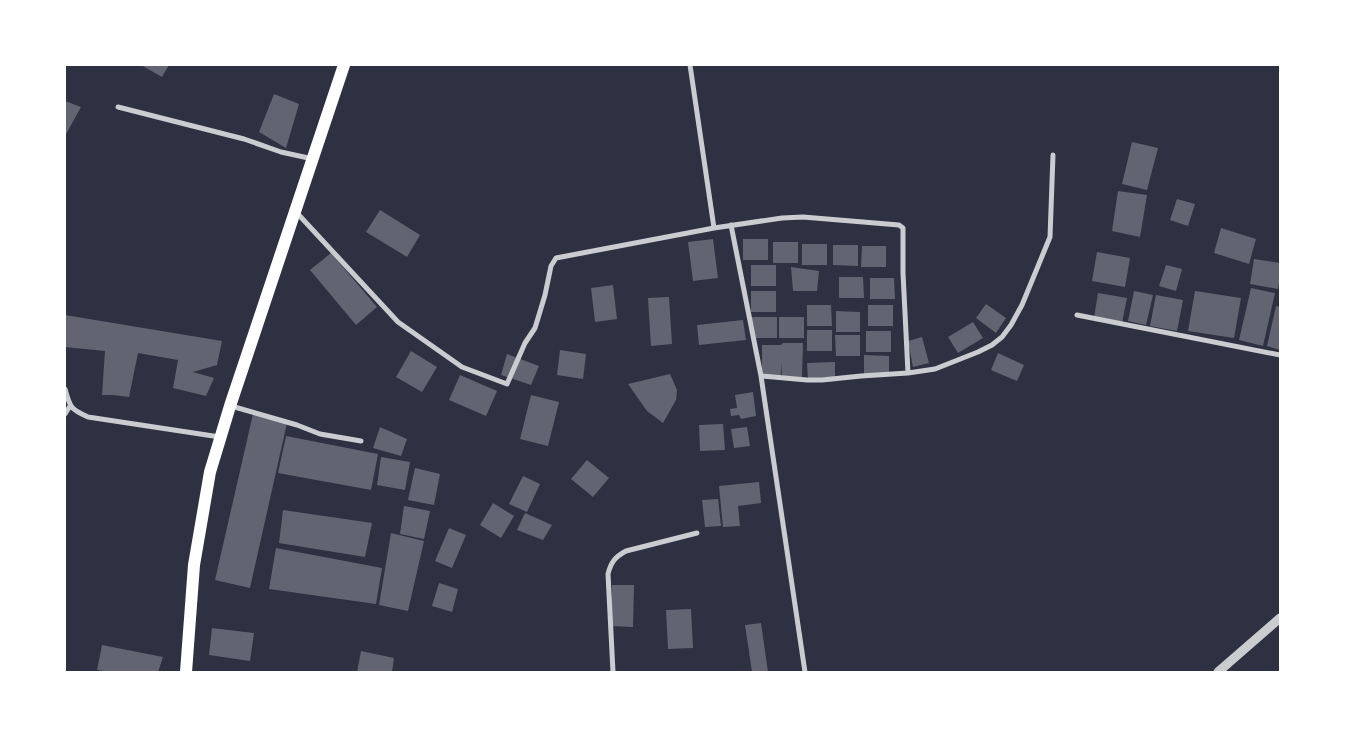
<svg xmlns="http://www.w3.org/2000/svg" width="1345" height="737" viewBox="0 0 1345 737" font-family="Barlow,sans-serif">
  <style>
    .building { fill: #626471 }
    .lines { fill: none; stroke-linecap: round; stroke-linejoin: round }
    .minor { stroke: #caccd0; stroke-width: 5 }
    .tertiary { stroke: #caccd0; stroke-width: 9 }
    .primary { stroke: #fff; stroke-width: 12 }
  </style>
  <rect width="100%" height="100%" fill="#2d3142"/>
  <path class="building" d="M141 65H169L162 77Z
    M274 94 299 104 286 148 259 132Z
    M65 101 81 107 65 136Z
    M1132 142 1158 148 1147 190 1122 184Z
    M1118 191 1147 195 1140 237 1112 231Z
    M1177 199 1195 204 1188 226 1170 220Z
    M380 210 420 235 407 257 366 232Z
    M1221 228 1256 239 1249 264 1214 253Z
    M713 239 718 278 693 281 688 242Z
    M743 239H768V260H743Z
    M773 242H798V263H773Z
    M802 244H827V265H802Z
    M833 245H858V266L833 265Z
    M862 246H886V267H861Z
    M1097 252 1130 258 1125 287 1092 281Z
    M331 253 377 307 356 325 310 270Z
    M1254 259 1280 263V279L1278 289 1250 284Z
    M751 265H776V286H751Z
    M1166 265 1182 269 1176 291 1159 286Z
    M791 267 819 271 817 291H793Z
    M839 277H863L864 298H839Z
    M870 278H894L895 299H870Z
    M613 285 617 319 595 322 591 288Z
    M1251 288 1275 293 1263 346 1239 340Z
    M751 291H776V312H751Z
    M1134 291 1153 295 1146 325 1128 321Z
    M1195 291 1241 298 1234 338 1188 331Z
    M1098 293 1127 298 1122 323 1094 318Z
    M1156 295 1183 300 1177 331 1150 326Z
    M669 297 672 344 651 346 648 298Z
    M986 304 1006 318 996 333 976 318Z
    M807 305H831L832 326H807Z
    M868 305H893V326H868Z
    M1276 306 1280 307V350L1267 346Z
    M836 311 860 312V332H836Z
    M65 315 222 341 217 365 193 372 214 378 206 396 173 388 178 360 138 353 129 397 113 395H102L105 351 65 347Z
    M752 317H777V338H752Z
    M779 317H804V338H779Z
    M743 320 746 340 699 345 697 325Z
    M973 322 983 338 958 353 948 337Z
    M807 330H832V351H807Z
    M866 331H891V352H866Z
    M835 335H860V356H836Z
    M922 337 929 363 913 367 908 341Z
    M783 343H803L802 377H782V362L781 375H762V345H781Z
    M560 350 586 354 583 379 557 375Z
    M411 351 437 367 422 392 396 377Z
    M998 353 1024 365 1017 381 991 370Z
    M507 354 539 366 531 385 501 375Z
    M864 355 889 356V376H864Z
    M835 362V379L808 380 807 363Z
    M670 374 677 390 676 400 663 423 647 411 628 384Z
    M460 375 497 391 486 416 449 400Z
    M753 392 756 416 741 419 739 415 731 416 730 409 737 408 735 395Z
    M531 395 559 402 548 446 520 439Z
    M253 414 287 423 250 588 215 580Z
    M723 424 725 450 700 451 699 425Z
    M380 427 407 439 401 456 373 448Z
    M747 427 750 446 734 448 731 429Z
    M286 436 378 454 371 490 278 473Z
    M381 457 410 462 405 490 377 485Z
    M587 460 609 478 593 497 571 479Z
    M415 468 440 474 434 505 408 500Z
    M523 476 540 484 527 512 509 504Z
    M759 482 761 503 738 506 740 526 723 527 719 486Z
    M718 499 721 526 705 527 702 500Z
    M493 503 514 516 501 538 480 525Z
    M404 506 430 511 424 539 400 534Z
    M283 510 372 523 365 557 279 543Z
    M525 513 552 525 543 540 517 530Z
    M449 528 466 535 452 568 435 561Z
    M391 533 424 541 408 611 379 605Z
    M276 548 382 568 376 604 269 589Z
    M439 583 458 589 452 612 432 606Z
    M612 585H634L633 627 611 626Z
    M691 609 693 648 668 649 666 610Z
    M761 623 768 672H752L745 625Z
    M212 628 254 633 250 661 209 655Z
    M102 645 163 657 158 672H110L97 670Z
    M361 651 394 658 392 672H357Z"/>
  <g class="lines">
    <path class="minor" d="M690 65 714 228
      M118 107 244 139 281 152 313 159
      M297 213 398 322 462 367 507 384 525 343 535 328 545 295 551 266 556 258 714 228 782 218 803 217 899 225 903 228V273L908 373
      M731 225 761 376 805 672
      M1077 315 1280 355
      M761 376 807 380H822L861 376 908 373 935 369 978 352 992 345 1002 337 1011 325 1022 305 1050 237 1053 155
      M65 389C70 407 70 409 88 417L220 437
      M231 406 297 425 320 434 361 441
      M65 414 70 406
      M613 672 608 574C611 562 615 557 626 551L697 533"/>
    <path class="tertiary" d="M1218 672 1280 618"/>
    <path class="primary" d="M186 672 194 565 210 472 230 406 344 65"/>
  </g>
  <rect width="1345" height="737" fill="none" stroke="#ffffff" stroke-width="132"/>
</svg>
